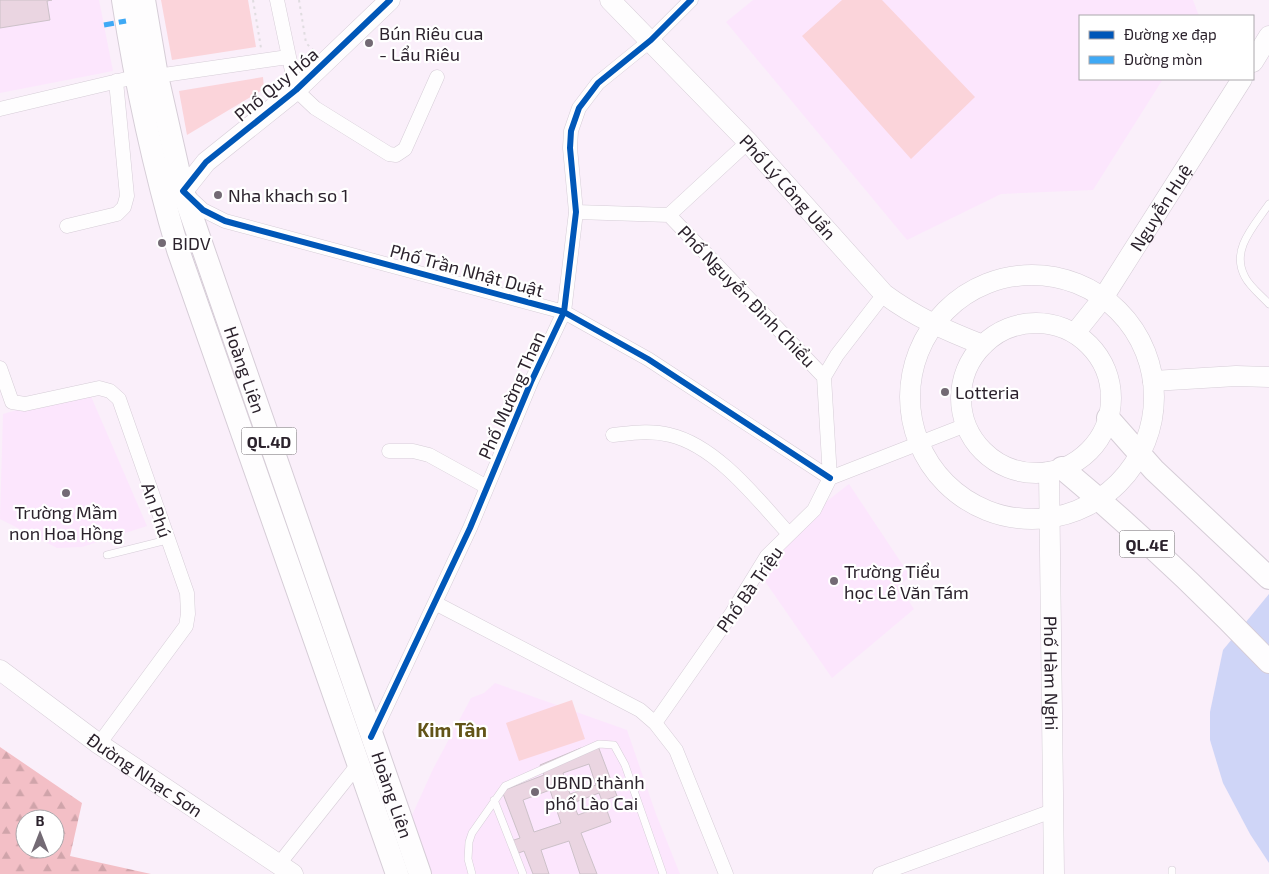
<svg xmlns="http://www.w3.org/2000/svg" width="1269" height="874" viewBox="0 0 1269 874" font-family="'Exo 2',sans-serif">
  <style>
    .built { fill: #fce6fd }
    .green { fill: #fbd4da }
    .forest { fill: url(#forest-firs); fill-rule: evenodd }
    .water { fill: #cfd5f7 }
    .building { fill: #ead5e1; stroke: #ccc1c8; fill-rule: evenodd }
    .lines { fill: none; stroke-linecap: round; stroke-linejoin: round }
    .lane-casing { stroke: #d6cdd7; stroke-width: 8 }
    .street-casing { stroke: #d6cdd7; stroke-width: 15 }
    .secondary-casing { stroke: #d6cdd7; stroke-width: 21 }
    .primary-casing { stroke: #d6cdd7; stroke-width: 24 }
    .path { stroke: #e0dce0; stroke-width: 2; stroke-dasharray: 2.5 4; stroke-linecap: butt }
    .lane { stroke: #fefdfe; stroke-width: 7 }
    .street { stroke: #fefdfe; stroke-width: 14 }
    .secondary { stroke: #fefdfe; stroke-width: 20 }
    .primary { stroke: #fefdfe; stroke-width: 22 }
    .quiet { stroke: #3fa9f5; stroke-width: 5; stroke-dasharray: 10 5; stroke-linecap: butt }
    .cycleway-casing { stroke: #fff; stroke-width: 9 }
    .cycleway { stroke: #0057b8; stroke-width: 6 }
    .poi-dot { fill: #736a74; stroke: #fff; stroke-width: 2 }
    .labels { text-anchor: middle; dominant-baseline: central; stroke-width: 4.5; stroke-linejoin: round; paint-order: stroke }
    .shield { fill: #fff; stroke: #6b646b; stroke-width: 1 }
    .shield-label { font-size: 16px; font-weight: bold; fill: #2b222c }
    .poi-label { font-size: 18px; fill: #2b222c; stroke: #fff; text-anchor: start }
    .street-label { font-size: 18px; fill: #2b222c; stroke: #fff }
    .neighbourhood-label { font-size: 19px; font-weight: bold; fill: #625417; stroke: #fff }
  </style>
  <defs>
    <pattern id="forest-firs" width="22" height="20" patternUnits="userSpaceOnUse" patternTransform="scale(1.25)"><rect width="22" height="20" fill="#f3bfc6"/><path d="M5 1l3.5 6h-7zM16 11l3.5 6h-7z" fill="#d0a4aa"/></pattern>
  </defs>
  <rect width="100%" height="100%" fill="#faeffa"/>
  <path class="built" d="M0 0H99L113 71 0 93Z
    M753 0H1193L1199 16H1080V79H1163L1093 190 1001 194 907 240 726 22Z
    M76 393 90 394 147 526 82 547 57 548 0 519 3 414Z
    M849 484 910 576 899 586 914 609 832 678 755 567 782 536Z
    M495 683 627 730 656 814 680 874H428L409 822 433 769 471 698 484 693Z"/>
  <path class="green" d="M161 0H248L256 47 172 60Z
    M842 0H882L975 97 911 159 802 36Z
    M263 77 264 89 187 135 179 91Z
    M572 700 585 739 519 761 506 723Z"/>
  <path class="forest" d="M0 747 82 803 70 856 151 874H0ZM25 819H55V849H25Z"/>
  <path class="water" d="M1269 594V863L1250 834 1223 783 1210 740V712L1223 650Z"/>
  <path class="building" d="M0 0H52L47 1 50 20 0 28Z
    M598 746 617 796 602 801 599 793 573 803 578 815 605 805 611 822 581 833 597 874H580L569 841 541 850 549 874H533L524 851 516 854 511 841 520 838 502 791 544 775 540 765 581 748 583 752ZM589 764 596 785 570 794 563 773ZM550 790 561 823 534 832 523 800Z"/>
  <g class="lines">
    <g class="lane-casing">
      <path id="lane" d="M1269 204C1254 226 1230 250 1245 277 1250 287 1262 296 1269 304
        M107 555 167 540
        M494 800 523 874
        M1172 870V874
        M472 874 468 859 469 842 472 833 505 786 599 744 614 745 625 765 663 874"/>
    </g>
    <g class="street-casing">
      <path id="street" d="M277 0 296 90 315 108 389 154 396 155 405 149 437 77
        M0 109 135 77 157 76 288 57
        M187 195 203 210 225 221 564 312 648 359 830 478
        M576 212 669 215 824 377
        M669 215 748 142
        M67 226 117 214 124 207 127 196 116 81
        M0 368 12 402 25 404 99 388 110 391 119 399 187 593 188 614 186 626 99 744
        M613 435C632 433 651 430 670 435 717 446 758 500 789 534
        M389 451H413L429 455 487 487
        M830 478 824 377 837 355 884 294
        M435 603 640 710 655 723 676 750 726 874
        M655 723 732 613 767 556 814 510 830 478 966 425
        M372 737 470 528 531 382 564 312 576 212 570 148 571 131 579 108 598 83 651 40 691 0
        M279 864 360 762
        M880 874 1052 811"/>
    </g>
    <g class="secondary-casing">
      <g id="secondary">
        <path id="s1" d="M610 0 748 142 884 294C915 317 947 331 983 345"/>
        <path d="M1253 62 1269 36"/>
        <path d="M183 191 206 162 296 90 390 0"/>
        <circle cx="1032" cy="397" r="122"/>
        <circle cx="1036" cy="398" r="75"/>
        <path id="s2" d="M1075 333 1103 298 1242 79"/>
        <path d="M1153 381 1236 376 1269 377"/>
        <path id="s3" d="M1049 472 1054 874"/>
        <path id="s4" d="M0 670 99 744 293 874"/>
      </g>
    </g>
    <g class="primary-casing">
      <g id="primary">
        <path d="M123 0C136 85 154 168 178 250L397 874"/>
        <path id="s5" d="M144 0 157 76 183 191 420 874"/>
        <path d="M1108 418 1154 470 1269 578"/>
        <path d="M1062 468C1135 529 1204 594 1269 662"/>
      </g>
    </g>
    <path class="path" d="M253 0 261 48
      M299 0 306 43 314 51"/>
    <use href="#lane" class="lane"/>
    <use href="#street" class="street"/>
    <use href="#secondary" class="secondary"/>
    <use href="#primary" class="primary"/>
    <path class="quiet" d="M104 25 126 21"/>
    <g class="cycleway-casing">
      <path id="cycleway" d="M390 0 296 90 206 162 183 191 203 210 225 221 564 312 648 359 830 478
        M371 737 470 528 531 382 564 312 576 212 570 148 571 131 579 108 598 83 651 40 691 0"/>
    </g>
    <use href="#cycleway" class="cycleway"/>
  </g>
  <g class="poi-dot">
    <circle cx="369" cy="43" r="5"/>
    <circle cx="218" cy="195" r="5"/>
    <circle cx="162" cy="243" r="5"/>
    <circle cx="945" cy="392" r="5"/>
    <circle cx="66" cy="493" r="5"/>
    <circle cx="834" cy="581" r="5"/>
    <circle cx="535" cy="792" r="5"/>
  </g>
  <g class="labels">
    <g class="shield">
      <rect x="241.5" y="427.5" width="55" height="27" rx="4"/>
      <rect x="1119.5" y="530.5" width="55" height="27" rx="4"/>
    </g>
    <g class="shield-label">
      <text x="269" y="441">QL.4D</text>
      <text x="1147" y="544">QL.4E</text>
    </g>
    <g class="poi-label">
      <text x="379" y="33">Bún Riêu cua<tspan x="379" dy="21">- Lẩu Riêu</tspan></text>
      <text x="228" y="195">Nha khach so 1</text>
      <text x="172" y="243">BIDV</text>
      <text x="955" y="392">Lotteria</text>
      <text x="66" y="512" text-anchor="middle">Trường Mầm<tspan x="66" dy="21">non Hoa Hồng</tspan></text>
      <text x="844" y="571">Trường Tiểu<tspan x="844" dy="21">học Lê Văn Tám</tspan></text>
      <text x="545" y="782">UBND thành<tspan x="545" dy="21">phố Lào Cai</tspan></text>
    </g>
    <g class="street-label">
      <text transform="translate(276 84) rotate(-40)">Phố Quy Hóa</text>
      <text stroke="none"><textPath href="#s1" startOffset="258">Phố Lý Công Uẩn</textPath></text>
      <text stroke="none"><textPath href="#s2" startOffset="152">Nguyễn Huệ</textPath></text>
      <text transform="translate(467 270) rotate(15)">Phố Trần Nhật Duật</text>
      <text transform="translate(747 296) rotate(46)">Phố Nguyễn Đình Chiểu</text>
      <text stroke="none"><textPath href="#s5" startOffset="384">Hoàng Liên</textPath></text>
      <text transform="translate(511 395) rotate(-66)">Phố Mường Than</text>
      <text transform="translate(157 510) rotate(71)">An Phú</text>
      <text transform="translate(749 589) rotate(-55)">Phố Bà Triệu</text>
      <text stroke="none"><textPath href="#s3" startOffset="201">Phố Hàm Nghi</textPath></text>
      <text stroke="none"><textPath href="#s4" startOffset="179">Đường Nhạc Sơn</textPath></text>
      <text stroke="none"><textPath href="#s5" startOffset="834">Hoàng Liên</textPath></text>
    </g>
    <g class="neighbourhood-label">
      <text x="452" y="729">Kim Tân</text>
    </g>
  </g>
  <rect x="1079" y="15" width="175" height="65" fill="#ffffff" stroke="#aaa7ab"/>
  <rect x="1089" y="31" width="25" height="8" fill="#0057b8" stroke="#aaa7ab"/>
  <text x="1124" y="40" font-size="15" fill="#2b222c">Đường xe đạp</text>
  <rect x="1089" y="56" width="25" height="8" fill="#3fa9f5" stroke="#aaa7ab"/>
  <text x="1124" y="65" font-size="15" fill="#2b222c">Đường mòn</text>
  <g transform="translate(40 834)"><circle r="24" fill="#ffffff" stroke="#aaa7ab"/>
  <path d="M0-4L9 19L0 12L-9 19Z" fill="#736a74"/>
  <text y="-8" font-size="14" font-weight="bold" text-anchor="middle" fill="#2b222c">B</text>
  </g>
</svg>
